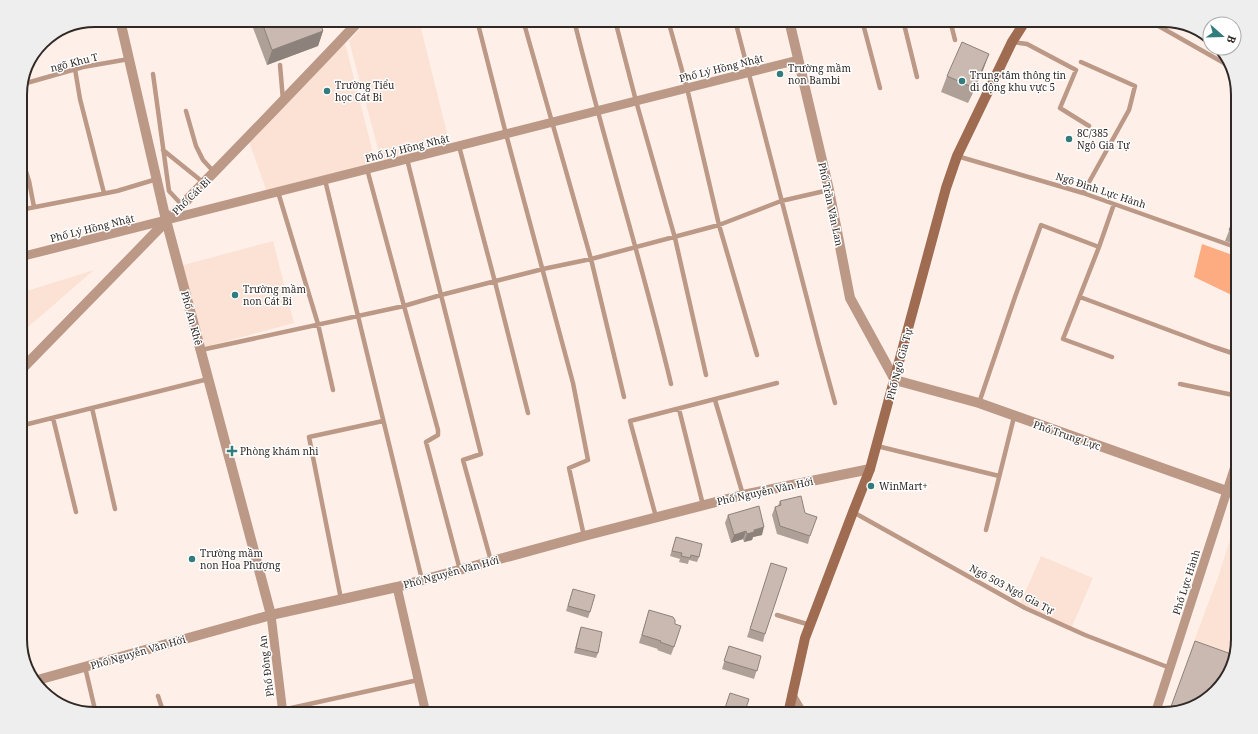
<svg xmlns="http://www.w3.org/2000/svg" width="1258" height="734" viewBox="0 0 1258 734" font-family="'Noto Serif',serif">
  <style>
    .built { fill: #fbe2d5 }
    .water { fill: #fdab81 }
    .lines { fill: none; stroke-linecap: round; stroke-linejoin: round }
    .service { stroke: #bc9886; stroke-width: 4.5 }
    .minor { stroke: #bc9886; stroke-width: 9 }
    .tertiary { stroke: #bc9886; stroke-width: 10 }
    .secondary { stroke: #9f6c52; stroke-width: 10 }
    .wall { fill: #ae9f97 }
    .shaded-wall { fill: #8d827b }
    .building { fill: #cab9b0; stroke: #8d827b }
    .poi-dot { fill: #337c7e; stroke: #fff; stroke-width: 1.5 }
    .labels { text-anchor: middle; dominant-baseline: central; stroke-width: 3; stroke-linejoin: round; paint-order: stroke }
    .street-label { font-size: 10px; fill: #302926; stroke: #fff }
    .poi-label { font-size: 10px; fill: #302926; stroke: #fff; text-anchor: start }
    .rim { fill: none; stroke: #302926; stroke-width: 2 }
  </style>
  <rect width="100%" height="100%" fill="#fef0e9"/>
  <path class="built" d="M368 20H419L450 145 381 160 349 41Z
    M345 43 376 165 267 192 248 139Z
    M273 241 294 323 198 349 176 267Z
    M94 270 20 334V293Z
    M1238 515V639L1231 664 1191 649 1218 577Z
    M1041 556 1093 578 1071 629 1019 606Z"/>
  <path class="water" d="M1202 244 1238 257V298L1194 277Z"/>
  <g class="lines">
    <path class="service" d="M477 20 506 134 573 383 588 460 569 468 584 536
      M523 20 591 259 624 397
      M574 20C604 142 642 262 671 384
      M615 20 636 101 675 238 706 375
      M668 20 687 88 719 225 757 355
      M735 20 819 345 835 403
      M862 20 880 88
      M903 20 917 77
      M950 20 955 40
      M1148 20 1231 67
      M1012 42 1027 44 1076 70 1060 108 1089 126
      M1081 62 1135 86 1129 110 1083 193
      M280 65 283 100
      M1226 65 1228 59
      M75 69 80 99 104 193
      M153 74 169 191 182 205
      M23 84 83 67 129 59
      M186 111 196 146 203 160 215 173
      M459 146 495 282 528 413
      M163 150 204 183
      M20 153 29 181 34 207
      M957 156 1083 193 1238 248
      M407 159 441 295 481 454 463 460 491 561
      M367 169 404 306 438 430V435L426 442 460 570
      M325 180 422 580
      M278 192 318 324 333 390
      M20 210 117 191 157 179
      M1080 297 1214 347 1238 355
      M201 350 404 306 441 295 543 269 591 259 719 225 781 201 829 190
      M1112 357 1063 339 1099 247 1114 204
      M1180 384 1238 396
      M715 400 743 495
      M979 403 1015 297 1041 225 1099 247
      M92 408 115 509
      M679 409 703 505
      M53 418 76 512
      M20 426 208 379
      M877 446 999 476
      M853 512 1025 608 1085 635 1170 668
      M656 517 630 421 777 383
      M20 519 25 542
      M986 530 1014 417
      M341 599 309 437 383 421
      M777 615 810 625
      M85 667 96 714
      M158 696 164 714
      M264 714 418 680"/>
    <path class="minor" d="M20 257 798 60
      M397 587 426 714
      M271 615 283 714
      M792 695 803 714
      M1155 714 1238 457"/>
    <path class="tertiary" d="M120 20 166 220 271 615
      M789 20 829 190 850 298 895 380 979 403 1238 495
      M20 371C134 254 248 139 360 20
      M34 681 271 615 397 587 584 536 743 495 870 469"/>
    <path class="secondary" d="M788 714 805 638 853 512 870 469 946 188 957 156 1012 42 1026 20"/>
  </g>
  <path class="wall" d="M250 20H319L323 31 318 46 267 65Z
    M989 54 983 70 968 103 941 92 947 76Z
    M1238 208V245L1225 241Z
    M780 501 810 536 808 544 777 534 772 515 775 507 778 506Z
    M728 515 762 535 753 537 752 540 744 542 743 539 731 543 725 523Z
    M676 537 699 557 697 562 689 560 688 564 679 562 680 559 670 556Z
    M769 571 765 634 763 642 747 637Z
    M573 589 590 612 588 618 566 611Z
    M649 610 674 647 671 655 657 650 658 649 639 643Z
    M581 627 598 653 596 658 574 653 579 633Z
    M729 646 761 656 754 679 722 669Z"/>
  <path class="shaded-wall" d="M323 31 318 46 267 65 272 50Z
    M989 54 983 70 968 103 974 88Z
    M764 527 762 535 753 537 752 540 744 542 747 534 754 530Z
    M746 531 743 539 731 543 734 535Z"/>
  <path class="building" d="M261 20H319L323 31 272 50Z
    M962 42 989 54 974 88 947 76Z
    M1238 208V234L1229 230Z
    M801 496 805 513 817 517 810 536 780 526 775 507 781 505 780 501Z
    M759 506 764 527 754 530V532L747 534 746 531 734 535 728 515Z
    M676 537 702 544 699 557 691 555 690 558 681 556 682 553 672 551Z
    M771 563 787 568 765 634 750 629Z
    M573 589 595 595 590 612 568 606Z
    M649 610 673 617 675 620V624L681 626 674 647 660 642 661 641 642 635Z
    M581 627 602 632 598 653 576 648Z
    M1195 641 1234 655 1228 677 1201 704 1169 712Z
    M729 646 761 656 757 671 724 661Z
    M730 693 749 699 744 714H715L717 708 724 711Z"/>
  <g class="poi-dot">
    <circle cx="780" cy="74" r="4"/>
    <circle cx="962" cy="81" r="4"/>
    <circle cx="327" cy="91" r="4"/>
    <circle cx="1069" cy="139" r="4"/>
    <circle cx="235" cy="295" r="4"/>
    <path d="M230 445h4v4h4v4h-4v4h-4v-4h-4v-4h4z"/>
    <circle cx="871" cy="486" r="4"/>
    <circle cx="192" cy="559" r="4"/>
  </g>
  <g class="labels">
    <g class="street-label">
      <text transform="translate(74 62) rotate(-14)">ngõ Khu T</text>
      <text transform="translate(721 68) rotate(-14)">Phố Lý Hồng Nhật</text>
      <text transform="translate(407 148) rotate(-14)">Phố Lý Hồng Nhật</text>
      <text transform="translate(1101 190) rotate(18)">Ngõ Đình Lực Hành</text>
      <text transform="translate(191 196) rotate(-44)">Phố Cát Bi</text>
      <text transform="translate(831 204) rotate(78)">Phố Trần Văn Lan</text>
      <text transform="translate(92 228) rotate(-14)">Phố Lý Hồng Nhật</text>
      <text transform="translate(192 318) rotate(75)">Phố An Khê</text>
      <text transform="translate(899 364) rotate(-75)">Phố Ngô Gia Tự</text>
      <text transform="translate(1067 435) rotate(19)">Phố Trung Lực</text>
      <text transform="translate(765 491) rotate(-12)">Phố Nguyễn Văn Hới</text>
      <text transform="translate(451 572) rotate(-15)">Phố Nguyễn Văn Hới</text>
      <text transform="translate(1186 582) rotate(-72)">Phố Lực Hành</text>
      <text transform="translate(1012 589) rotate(28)">Ngõ 503 Ngô Gia Tự</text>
      <text transform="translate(138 652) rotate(-16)">Phố Nguyễn Văn Hới</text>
      <text transform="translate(266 666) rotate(-97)">Phố Đông An</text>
    </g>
    <g class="poi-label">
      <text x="788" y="68">Trường mầm<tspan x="788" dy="12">non Bambi</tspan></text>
      <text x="970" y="75">Trung tâm thông tin<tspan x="970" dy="12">di động khu vực 5</tspan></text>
      <text x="335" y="85">Trường Tiểu<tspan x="335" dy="12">học Cát Bi</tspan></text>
      <text x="1077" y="133">8C/385<tspan x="1077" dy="12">Ngô Gia Tự</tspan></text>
      <text x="243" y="289">Trường mầm<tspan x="243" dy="12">non Cát Bi</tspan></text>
      <text x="240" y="451">Phòng khám nhi</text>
      <text x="879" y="486">WinMart+</text>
      <text x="200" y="553">Trường mầm<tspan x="200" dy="12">non Hoa Phượng</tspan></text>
    </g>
  </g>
  <path d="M0 0H1258V734H0ZM95 27H1163A68 68 0 0 1 1231 95V639A68 68 0 0 1 1163 707H95A68 68 0 0 1 27 639V95A68 68 0 0 1 95 27Z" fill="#eee" fill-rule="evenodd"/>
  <path class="rim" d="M95 27H1163A68 68 0 0 1 1231 95V639A68 68 0 0 1 1163 707H95A68 68 0 0 1 27 639V95A68 68 0 0 1 95 27Z"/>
  <g transform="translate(1222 36) rotate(110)"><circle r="19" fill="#ffffff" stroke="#aca9a8"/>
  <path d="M0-3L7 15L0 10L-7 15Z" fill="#337c7e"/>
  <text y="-6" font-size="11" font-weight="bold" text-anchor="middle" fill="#302926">B</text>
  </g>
</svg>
